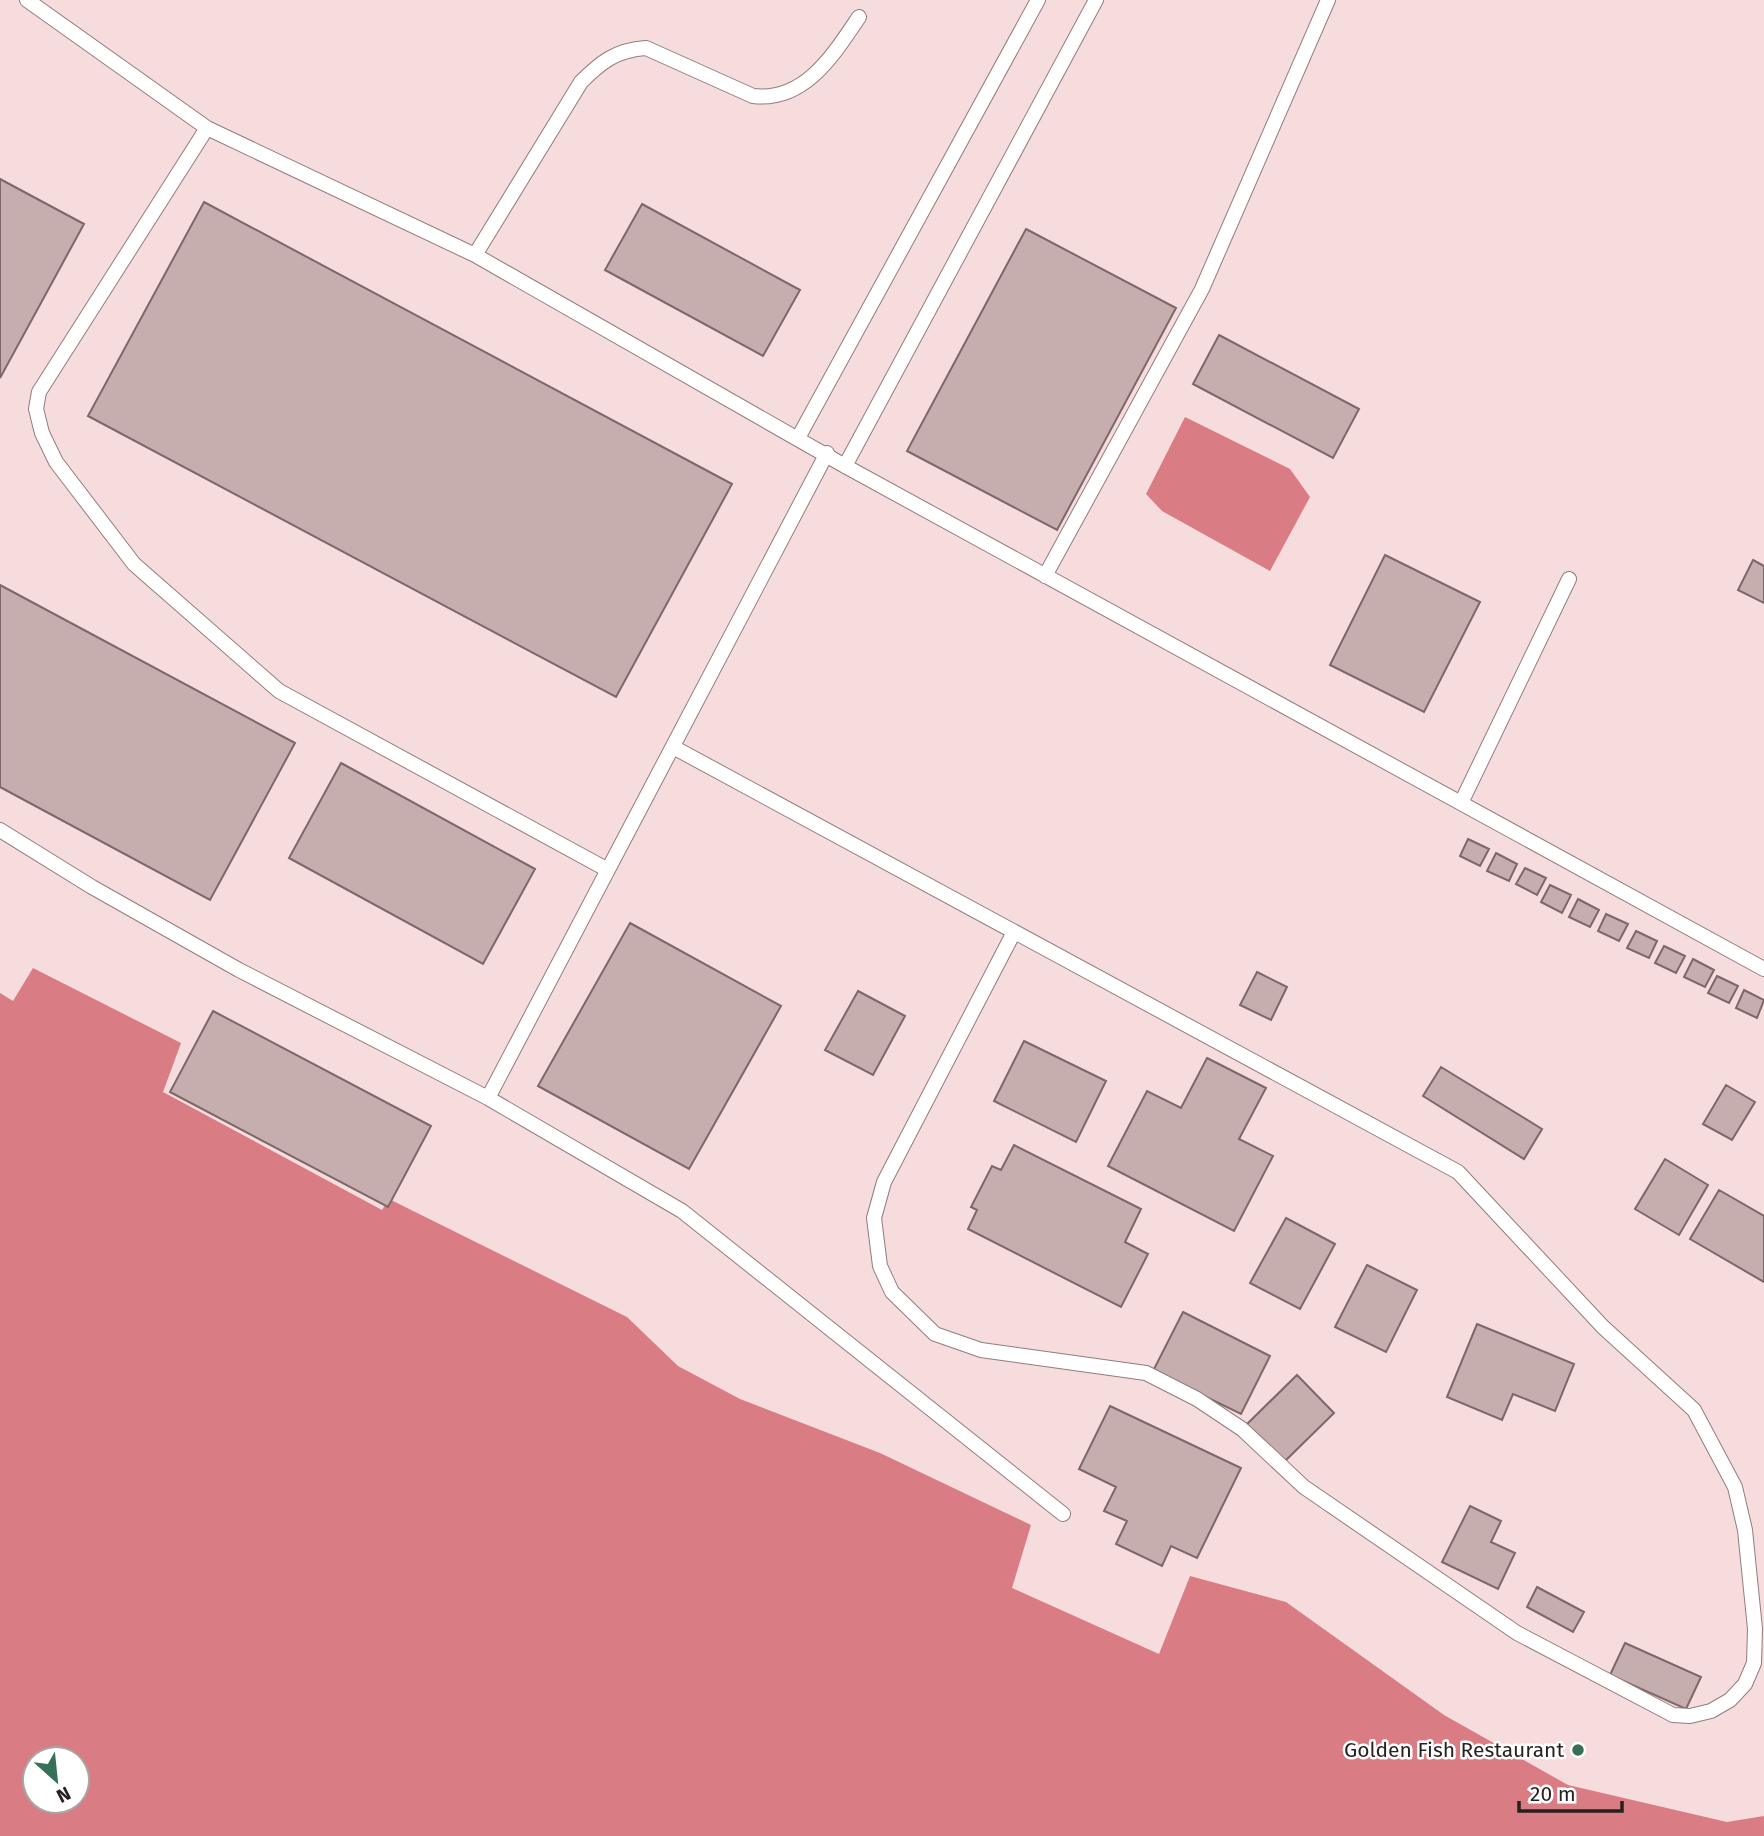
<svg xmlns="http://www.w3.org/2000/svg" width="1764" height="1836" viewBox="0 0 1764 1836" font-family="'Fira Sans',sans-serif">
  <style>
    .water { fill: #da7c83; fill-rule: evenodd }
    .building { fill: #c6aeaf; stroke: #7d6768; stroke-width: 2 }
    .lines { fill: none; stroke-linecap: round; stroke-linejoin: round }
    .lane-casing { stroke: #937c7d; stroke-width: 16 }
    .lane { stroke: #fff; stroke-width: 14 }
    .poi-dot { fill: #367059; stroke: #fff; stroke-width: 2.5 }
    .labels { text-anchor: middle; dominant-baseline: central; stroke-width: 5; stroke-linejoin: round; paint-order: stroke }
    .poi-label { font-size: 21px; fill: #281f1f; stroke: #fff; text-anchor: end }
  </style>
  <rect width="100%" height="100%" fill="#f6dcdd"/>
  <path class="water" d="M1185 417 1290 469 1310 497 1270 571 1162 511 1146 494Z
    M33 968 181 1043 163 1092 382 1210 389 1199 627 1317 678 1366 740 1399 880 1453 1031 1525 1012 1588 1159 1654 1190 1576 1286 1602 1444 1715 1568 1785 1727 1822 1764 1816V1836H0V993L13 1001ZM35 1759H77V1801H35Z"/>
  <path class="building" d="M0 179 84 224 0 378Z
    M204 202 732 484 616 697 88 416Z
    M642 204 800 290 763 356 605 270Z
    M1026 229 1176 308 1057 530 907 451Z
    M1219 335 1359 409 1333 458 1193 384Z
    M1385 555 1480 602 1424 712 1330 665Z
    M1753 560 1764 566V603L1738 590Z
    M0 585 295 743 210 900 0 787Z
    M341 763 535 869 483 964 289 858Z
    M1468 839 1489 849 1480 866 1460 856Z
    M1496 853 1517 864 1509 881 1487 871Z
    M1525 868 1546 878 1537 895 1516 884Z
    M1550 885 1571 895 1562 913 1541 902Z
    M1578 899 1599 910 1590 927 1569 917Z
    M1606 914 1628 924 1619 941 1598 931Z
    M630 923 781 1006 689 1169 538 1086Z
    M1636 931 1657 941 1649 958 1627 948Z
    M1664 946 1685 956 1676 973 1655 963Z
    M1693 959 1714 970 1705 987 1684 977Z
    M1257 972 1287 987 1271 1020 1240 1005Z
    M1717 976 1738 986 1729 1003 1708 993Z
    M1744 990 1764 1000 1757 1018 1736 1008Z
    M858 991 905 1016 873 1075 825 1050Z
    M213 1011 431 1126 388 1207 170 1092Z
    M1024 1041 1106 1081 1076 1142 994 1101Z
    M1207 1058 1266 1088 1239 1139 1273 1156 1234 1231 1108 1166 1147 1091 1181 1108Z
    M1441 1067 1542 1129 1524 1159 1423 1096Z
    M1726 1085 1755 1102 1732 1140 1703 1124Z
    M1014 1145 1141 1209 1125 1242 1148 1254 1121 1307 968 1229 977 1210 971 1207 992 1166 1001 1170Z
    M1665 1159 1708 1185 1679 1235 1635 1209Z
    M1719 1190 1764 1216V1282L1690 1239Z
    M1286 1218 1335 1244 1300 1309 1250 1283Z
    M1367 1265 1417 1290 1386 1352 1335 1327Z
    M1183 1312 1270 1356 1241 1414 1153 1371Z
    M1477 1324 1574 1364 1555 1411 1513 1394 1502 1420 1447 1397Z
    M1297 1375 1334 1413 1283 1463 1245 1426Z
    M1110 1406 1241 1468 1197 1558 1171 1546 1162 1566 1116 1544 1127 1521 1104 1511 1116 1487 1079 1469Z
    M1470 1506 1501 1521 1491 1542 1515 1553 1498 1589 1442 1562Z
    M1537 1587 1584 1612 1573 1632 1527 1607Z
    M1625 1643 1701 1677 1686 1709 1610 1675Z"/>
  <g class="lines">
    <g class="lane-casing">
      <path id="lane" d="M27 0 207 128 475 255 845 466 1764 969
        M207 128 39 392 36 409 42 433 56 462 134 564 279 691 608 870
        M475 255 581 82C601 62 616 50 646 48L753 96C805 102 834 54 859 17
        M798 438 1038 0
        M845 466 1096 0
        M1045 576 1202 289 1328 0
        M673 747 1458 1172 1603 1327 1694 1410 1735 1487 1745 1530 1755 1629 1754 1663 1745 1684 1730 1700 1711 1711 1690 1716 1673 1715 1517 1633 1304 1487 1242 1429 1197 1399 1146 1373 981 1350 935 1334 892 1292 880 1266 874 1218 884 1182 1014 932
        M1461 803 1569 579
        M0 830 92 887 239 970 488 1098 682 1211 1063 1514
        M488 1098 827 453"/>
    </g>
    <use href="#lane" class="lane"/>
  </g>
  <circle class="poi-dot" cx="1578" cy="1750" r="7"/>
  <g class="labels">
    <g class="poi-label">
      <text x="1564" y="1750">Golden Fish Restaurant</text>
    </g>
  </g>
  <g transform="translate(56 1780) rotate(153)"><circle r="33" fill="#ffffff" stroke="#a9a5a5" stroke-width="2"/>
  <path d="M0-5L12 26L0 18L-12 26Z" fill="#367059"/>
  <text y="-10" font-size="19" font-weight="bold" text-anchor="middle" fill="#281f1f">N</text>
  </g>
  <path d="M1519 1801v10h103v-10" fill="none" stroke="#281f1f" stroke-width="3.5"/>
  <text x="1530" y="1801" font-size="21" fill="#281f1f" stroke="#ffffff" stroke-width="5" paint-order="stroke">20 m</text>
</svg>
